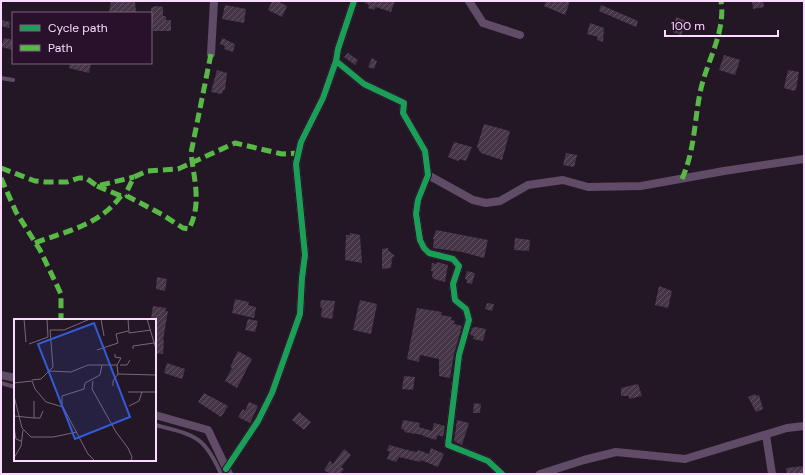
<svg xmlns="http://www.w3.org/2000/svg" width="805" height="475" viewBox="0 0 805 475" font-family="'DM Sans',sans-serif">
  <style>
    .building { fill: url(#building-hatch) }
    .lines { fill: none; stroke-linecap: round; stroke-linejoin: round }
    .lane { stroke: #604c66; stroke-width: 4 }
    .street { stroke: #604c66; stroke-width: 8 }
    .quiet { stroke: #58b947; stroke-width: 5; stroke-dasharray: 10 5; stroke-linecap: butt }
    .cycleway-casing { stroke: #29112b; stroke-width: 8 }
    .cycleway { stroke: #1a9f57; stroke-width: 6 }
    .inset-road { fill: none; stroke: #7a657c; stroke-width: 1 }
    .view { fill: #335cdc; fill-opacity: 0.15; stroke: #335cdc; stroke-width: 2 }
    .inset-edge { fill: none; stroke: #fbdbff; stroke-width: 2 }
  </style>
  <defs>
    <pattern id="building-hatch" width="6" height="6" patternUnits="userSpaceOnUse"><rect width="6" height="6" fill="#453546"/><path d="M-1 1l2-2M0 6l6-6M5 7l2-2" fill="none" stroke="#615262"/></pattern>
  </defs>
  <rect width="100%" height="100%" fill="#241725"/>
  <path class="building" d="M111 1H135L136 12 109 13Z
    M272 1H277L287 6 282 17 268 10Z
    M362 1H395L391 12 376 7 374 10 368 8 369 5Z
    M546 1H570L565 15 544 6Z
    M752 1H763L764 7 753 9Z
    M225 5 246 9 244 23 222 19Z
    M601 5 638 21 636 27 599 11Z
    M156 6 163 7V16H166V20H171V31H153L151 8Z
    M676 17 687 21 681 35 673 32Z
    M1 20 10 22 9 28 1 26Z
    M590 23 604 28 603 42 597 40 598 37 587 34Z
    M4 38 13 40V50L1 47Z
    M222 38 235 44 233 52 224 49 225 46 220 44Z
    M348 53 358 60 355 65 344 57Z
    M724 55 740 60 735 75 719 70Z
    M372 58 377 61 374 69 368 67Z
    M70 63H91L89 73 69 68Z
    M217 70 227 73 225 90H223L222 94 211 92Z
    M788 70 799 72 796 89 794 91 784 88Z
    M484 124 510 131 502 160 481 153 477 147Z
    M454 142 472 147 466 161 460 159 458 161 448 157Z
    M566 153 577 155 574 167 563 165Z
    M436 230 488 240 484 258 462 252 433 248 434 239H433Z
    M350 233 360 235 362 263 345 260 346 235H350Z
    M515 238 530 240 529 251 514 250Z
    M388 248V250L395 256 392 258 391 268 382 269V249Z
    M437 262 448 265 445 282 434 279 432 277 433 271H431L432 263 436 264Z
    M467 271 475 273 472 284 467 283V280L465 279Z
    M157 277 167 279 165 291 156 289Z
    M659 286 672 291 668 308 655 305Z
    M235 299 249 302 248 305 256 307 254 318 232 313Z
    M321 300 335 301 332 319 321 317 322 308 320 307Z
    M360 300 377 304 371 334 353 330Z
    M487 303 494 304 492 311 485 309Z
    M153 306 166 308 165 311H168L163 340 164 341 163 354 155 353V320L151 319Z
    M417 308 442 312 441 315 452 317 451 320 455 321 454 324 462 326 454 354 450 378 439 376V359L420 355 419 362 407 359Z
    M248 319 258 321 255 332 245 330Z
    M475 327 486 329 483 341 473 339 474 336 470 335 472 328Z
    M238 351 252 359 237 388 225 381 232 368 230 367Z
    M167 363 185 369 182 379 164 373Z
    M404 376 415 377 413 390 402 389Z
    M638 384 642 396 629 399V396H621V388Z
    M204 393 228 406 221 417 198 402Z
    M755 394 756 396 759 395 763 409 756 412 748 397Z
    M249 402 258 406 250 423 238 417 243 409 245 411Z
    M474 403 481 404 480 413H473Z
    M299 412 311 422 304 430 292 420Z
    M403 420 420 423 419 427 432 431 434 423 445 426 443 437 438 435 436 440 423 436V435L404 432 405 430 401 429Z
    M457 420 469 423 462 445 454 441Z
    M389 445 411 451 417 452 418 450 429 454 431 448 444 454 438 467 421 460 420 462 399 457 396 462 387 459 390 451H387Z
    M344 449 351 455 341 467 344 469 340 474H330L324 470 330 461 333 464Z
    M804 466V474H787L786 468Z"/>
  <g class="lines">
    <path class="lane" d="M1 78 13 80
      M1 383 15 387
      M155 425C194 435 204 435 221 474"/>
    <path class="street" d="M354 1 338 49 336 61 364 84 404 103 403 113 425 151 428 175 418 200 416 214 420 240 424 248 429 253 453 259 459 266 453 284 455 300 466 309 469 320 459 355 448 445 488 461 502 474
      M469 1 483 23 520 35
      M211 54 214 1
      M428 175 473 200 486 203 500 201 528 185 563 180 588 187 641 186 724 171 804 159
      M1 375 15 378
      M155 415 208 430 229 474
      M766 435 772 474
      M226 469 258 421 272 393 300 314 302 278 305 255 296 164 301 142 323 98 336 61
      M540 474 584 460 616 452 685 459 787 428 804 426"/>
    <path class="quiet" d="M211 54 191 153C194 180 202 204 189 229L183 228 163 215 127 196V191L134 177 147 171 178 169 235 143 282 154 297 153
      M1 168 35 181 45 182H67L79 178H86L97 186 134 177
      M1 178 16 212 40 250 61 294V320
      M682 179C695 149 694 123 700 93 706 62 726 33 721 1
      M97 186 121 196
      M35 243C69 230 98 226 121 196H127"/>
    <g class="cycleway-casing">
      <path id="cycleway" d="M354 1 338 49 336 61 364 84 404 103 403 113 425 151 428 175 418 200 416 214 420 240 424 248 429 253 453 259 459 266 453 284 455 300 466 309 469 320 459 355 448 445 488 461 502 474
        M226 469 258 421 272 393 300 314 302 278 305 255 296 164 301 142 323 98 336 61"/>
    </g>
    <use href="#cycleway" class="cycleway"/>
  </g>
  <g transform="translate(14 319)">
    <rect width="142" height="142" fill="#241725"/>
    <path class="inset-road" d="M10 0 12 23M87 0 90 17M114 0 115 14 137 11M133 0 142 30M15 25 34 18 33 0M119 30V27L140 24M83 31 104 24 102 15 114 12M101 35V38L107 39 103 46 104 55M106 46H113L116 41M35 52 57 53 74 46H88M18 61 27 60 39 48 36 11H50L76 0M79 62 78 70 102 113 114 129 118 138 117 142M0 64 18 62 21 70 32 83 49 88 74 135 81 142M99 67V62L104 55 142 56M114 73H142M0 77 8 109 17 118H39L63 113M20 82V99H26L29 92M115 87 125 82 128 73M48 88V77L70 70 71 64 86 56 88 46H103M0 97 20 99M0 108 2 120 7 122M0 139 7 127 9 111"/>
    <path class="view" d="M80 4 116 98 61 120 24 25Z"/>
    <rect width="142" height="142" class="inset-edge"/>
  </g>
  <rect width="805" height="475" fill="none" stroke="#fbdbff" stroke-width="4"/>
  <rect x="12" y="12" width="140" height="52" fill="#29112b" stroke="#7d6280"/>
  <rect x="20" y="25" width="20" height="6" fill="#1a9f57" stroke="#7d6280"/>
  <text x="48" y="32" font-size="12" fill="#fbdbff">Cycle path</text>
  <rect x="20" y="45" width="20" height="6" fill="#58b947" stroke="#7d6280"/>
  <text x="48" y="52" font-size="12" fill="#fbdbff">Path</text>
  <path d="M665 30v6h113v-6" fill="none" stroke="#fbdbff" stroke-width="2"/>
  <text x="671" y="30" font-size="12" fill="#fbdbff" stroke="#29112b" stroke-width="3" paint-order="stroke">100 m</text>
</svg>
